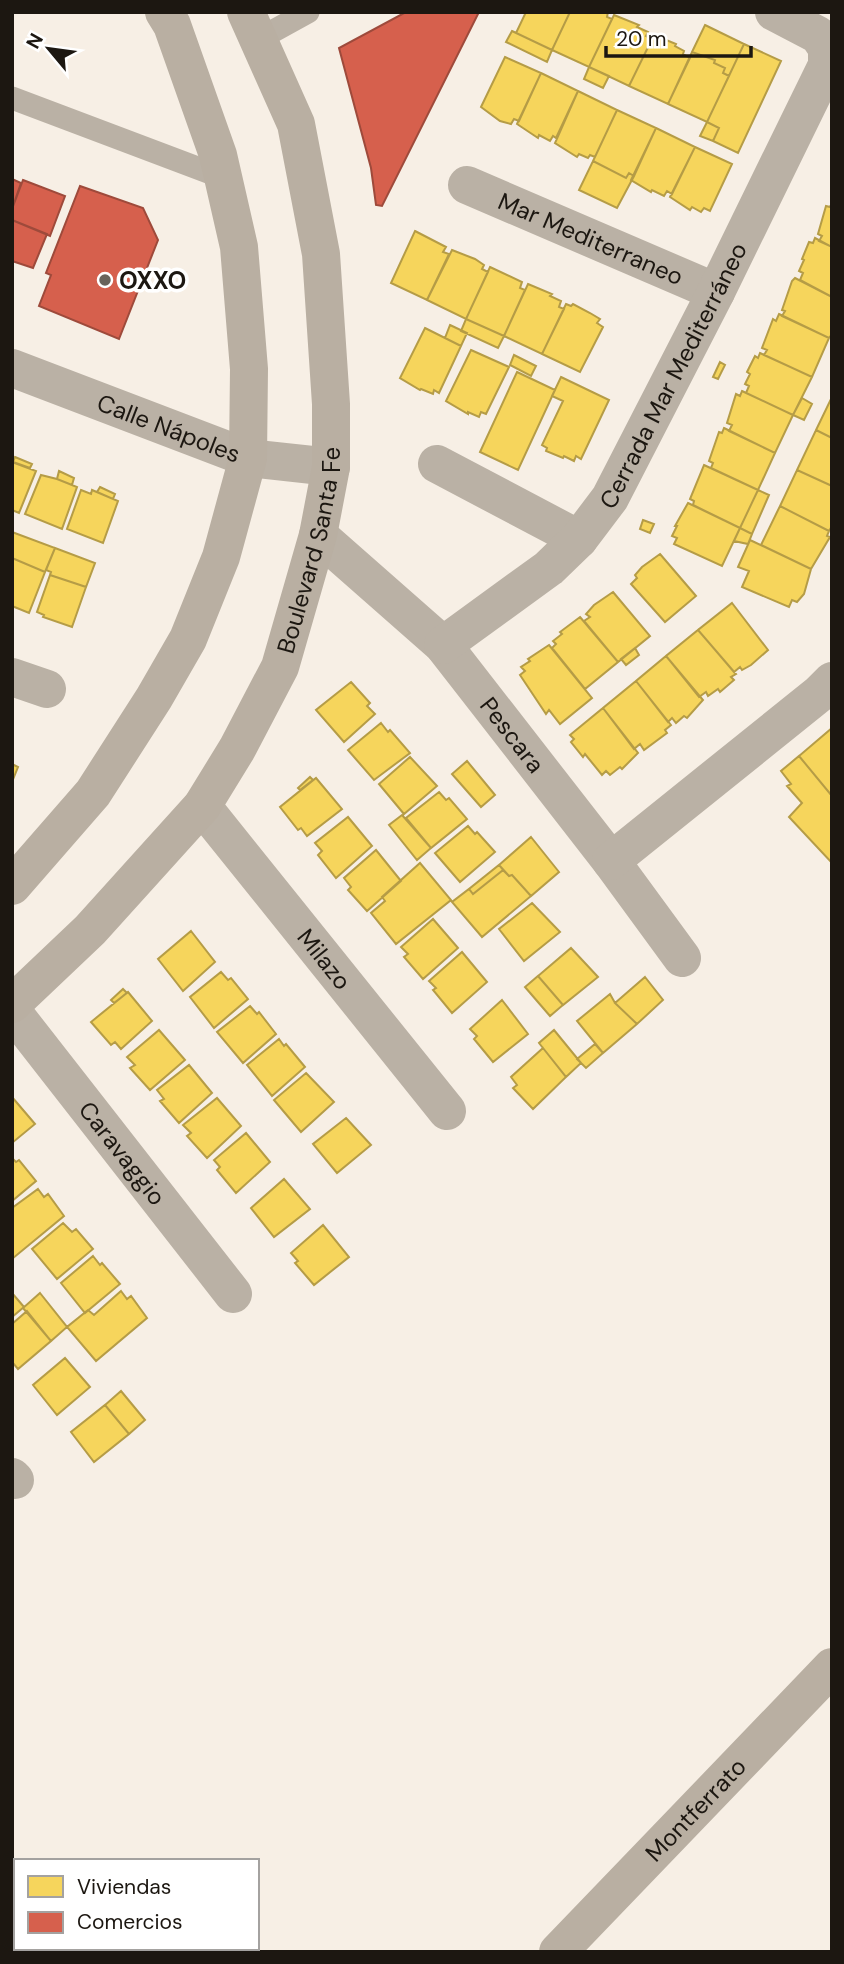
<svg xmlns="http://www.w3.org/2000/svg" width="844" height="1964" viewBox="0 0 844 1964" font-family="'DM Sans',sans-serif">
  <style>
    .homes { fill: #f6d55c; stroke: #b59c46; stroke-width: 2 }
    .shops { fill: #d6604d; stroke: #9e4a3b; stroke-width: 2 }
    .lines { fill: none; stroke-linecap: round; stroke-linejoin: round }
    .lane { stroke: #bab1a5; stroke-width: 23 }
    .street { stroke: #bab1a5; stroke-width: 38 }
    .secondary { stroke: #b9afa2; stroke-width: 38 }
    .poi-dot { fill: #69635b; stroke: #fff; stroke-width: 2.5 }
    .labels { text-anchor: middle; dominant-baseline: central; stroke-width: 7; stroke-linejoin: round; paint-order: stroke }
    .street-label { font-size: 24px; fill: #1c1711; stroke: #fff }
    .poi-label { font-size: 24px; font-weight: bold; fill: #1c1711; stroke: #fff; text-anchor: start }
  </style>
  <rect width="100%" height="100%" fill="#f7efe5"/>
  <path class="homes" d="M526 12H570L552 50 516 33Z
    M570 12H608L607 17 612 19 589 67 552 50Z
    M614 15 639 25 637 27 648 32 646 36 652 39 629 86 589 67Z
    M705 25 744 44 729 76 723 73 725 68 714 63 715 60 692 52Z
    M512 31 552 50 547 62 506 42Z
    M654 35 676 44 675 46 684 51 683 54 690 58 668 104 629 86Z
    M744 44 781 61 738 153 713 141 719 128 707 122Z
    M692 52 715 60 714 63 725 68 723 73 729 76 707 122 668 104Z
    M505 57 541 73 519 121 514 119 511 124 500 121 481 107Z
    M589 67 609 76 603 88 584 79Z
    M541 73 578 91 556 138 553 136 550 141 539 135 538 138 517 124Z
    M578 91 617 110 595 157 590 155 588 158 579 154 577 157 555 143Z
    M617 110 656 128 634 176 629 173 626 178 593 161Z
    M707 122 719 128 713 141 700 136Z
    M656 128 695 147 672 194 667 191 664 196 652 190 651 192 631 180Z
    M695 147 732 164 710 211 704 208 701 212 692 207 690 210 670 197Z
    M593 161 626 178 629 173 634 176 617 208 579 190Z
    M832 203V247L819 241 822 236 818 234 826 206 830 207Z
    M415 231 446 247 443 252 449 254 427 300 391 283Z
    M815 238 832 247V297L800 280 803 273 799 271 804 260 802 259 809 242 813 243Z
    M452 250 475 259 484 265 482 269 488 272 466 319 427 300Z
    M490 267 522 282 520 288 525 290 504 336 466 319Z
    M795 278 832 297V334L829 338 782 316 785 311 782 310 792 281Z
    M528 284 552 294 550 296 561 301 559 307 564 309 542 354 504 336Z
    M566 304 571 306 573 304 590 313 600 319 597 323 603 327 580 372 542 354Z
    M779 314 829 338 812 377 764 355 767 350 762 348 773 319 776 321Z
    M466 319 504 336 498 348 461 331Z
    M450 325 467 333 461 346 445 338Z
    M425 328 461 346 439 393 434 390 433 394 421 389 420 390 400 378Z
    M471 350 509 367 486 414 481 412 479 417 468 412V414L446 401Z
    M760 353 812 377 793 415 746 393 749 386 745 384 750 374 747 372 755 356 758 358Z
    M514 355 536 366 531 376 510 365Z
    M720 362 725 365 718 379 713 377Z
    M517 372 555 390 518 470 480 452Z
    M561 377 609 400 581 459 576 456 574 461 564 456 563 458 546 451 547 448 542 445 563 401 552 396Z
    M742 391 793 415 775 453 729 431 732 425 727 423 736 394 740 396Z
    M832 397V438L816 430Z
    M802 398 812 404 804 420 793 415Z
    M724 428 775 453 758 490 711 468 713 463 709 461 719 432 722 433Z
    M816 430 832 438V486L797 470Z
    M15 457 32 464 30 468 13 462Z
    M12 462 36 471 19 513 12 510Z
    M704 465 758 490 740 528 693 505 694 501 690 499Z
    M797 470 832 486V526L829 531 780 506Z
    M59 471 74 478 72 485 57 479Z
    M41 475 57 479 77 487 62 529 25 514Z
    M100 487 115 494 113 499 97 492Z
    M81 490 91 494 92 490 118 501 103 543 67 529Z
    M758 490 769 495 752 534 740 528Z
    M688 503 740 528 722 566 674 544 677 538 672 536 677 526H675Z
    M780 506 829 531 827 536 830 537 811 569 761 545Z
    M643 520 654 524 650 533 640 529Z
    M740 528 752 534 748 544 734 541Z
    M12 532 55 548 45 572 12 558Z
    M750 540 811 569 804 594 797 602 792 600 789 607 742 587 749 571 738 567Z
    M55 548 95 563 86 587 50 575 51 572 46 570Z
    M660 554 696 596 665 622 631 584 637 578 635 575 642 567Z
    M12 558 45 572 29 613 12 606Z
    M50 575 86 587 72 627 43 617 44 615 37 612Z
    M613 592 650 636 618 662 584 621 590 617 586 614 594 605Z
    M732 603 768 650 751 665 742 670 740 667 734 672 698 630Z
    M580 617 618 662 585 689 552 648 556 644 553 641 562 634 560 632Z
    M698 630 736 674 731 677 734 680 720 692 718 689 708 696 706 692 699 697 666 656Z
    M549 645 592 698 560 724 549 710 546 714 520 675 525 671 521 667 530 661 528 659Z
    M635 648 639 655 626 665 621 659Z
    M666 656 703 700 687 718 684 716 676 723 672 718 668 722 636 681Z
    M636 681 671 725 665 730 667 733 644 750 640 744 634 749 603 708Z
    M351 682 370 703 367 706 375 714 344 742 316 710Z
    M603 708 638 753 622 769 620 767 610 775 606 771 602 775 585 754 583 757 571 742 574 739 570 735Z
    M381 723 388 732 390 730 410 753 374 780 348 750Z
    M832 728V796L799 756Z
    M799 756 832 796V863L789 817 802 803 787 786 791 784 781 771Z
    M410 757 437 786 404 814 379 784Z
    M467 761 495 795 481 807 452 774Z
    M12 764 18 767 12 782Z
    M310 777 313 780 300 790 298 788Z
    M316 778 342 809 307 836 301 828 298 830 280 807Z
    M439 792 446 800 449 798 467 819 431 848 406 818Z
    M402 815 431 848 417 860 389 825Z
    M348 817 372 846 336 878 318 855 322 851 315 843Z
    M468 826 475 834 477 832 495 852 460 882 435 853Z
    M531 837 559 872 531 896 512 875 509 876 499 865Z
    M376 850 401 881 367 911 348 890 351 887 344 878Z
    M420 863 451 900 396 944 371 913 385 901 382 897Z
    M499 865 503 870 473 894 469 889Z
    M503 870 509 876 512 875 531 896 482 937 452 902 469 889 473 894Z
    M532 903 560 932 524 961 499 929Z
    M433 919 458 948 423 979 404 957 408 954 401 947Z
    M191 931 215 962 183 991 158 959Z
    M571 948 598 977 563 1005 538 976Z
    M462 952 487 982 452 1013 433 990 436 988 429 981Z
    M221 972 228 980 231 978 248 999 214 1028 190 997Z
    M538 976 563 1005 550 1016 525 987Z
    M645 977 663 1000 637 1024 615 1003Z
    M123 989 127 993 114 1003 111 1000Z
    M128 992 152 1021 121 1049 115 1042 111 1045 91 1022Z
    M610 994 615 1003 637 1024 603 1053 577 1021Z
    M502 1000 528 1034 493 1062 474 1039 477 1036 470 1029Z
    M250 1006 257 1014 259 1012 276 1034 243 1063 217 1032Z
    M159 1030 185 1060 150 1090 130 1068 135 1065 127 1057Z
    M554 1030 581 1063 566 1077 539 1043Z
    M279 1039 284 1046 286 1044 305 1067 272 1096 247 1065Z
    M595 1044 603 1053 586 1068 577 1059Z
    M543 1048 566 1077 533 1109 513 1088 517 1085 511 1077Z
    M189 1065 212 1093 179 1123 160 1101 164 1099 157 1090Z
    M306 1073 334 1102 301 1132 274 1100Z
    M12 1097 35 1124 12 1143Z
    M217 1098 241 1126 207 1158 187 1136 191 1133 183 1125Z
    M346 1118 371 1145 337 1173 313 1144Z
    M246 1133 270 1162 236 1193 217 1170 220 1167 214 1160Z
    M12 1158 16 1162 19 1160 36 1181 12 1201Z
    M284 1179 310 1209 274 1237 251 1208Z
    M38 1189 44 1197 48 1194 64 1216 12 1259V1208Z
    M63 1223 72 1232 76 1229 93 1249 57 1279 32 1249Z
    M323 1225 349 1257 314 1285 295 1263 298 1261 291 1253Z
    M93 1256 100 1265 102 1263 120 1284 85 1313 61 1283Z
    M121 1291 127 1299 131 1296 147 1318 96 1361 67 1327 88 1310 94 1315Z
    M12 1293 24 1307 12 1317Z
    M40 1293 67 1327 51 1341 23 1308Z
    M27 1311 51 1341 18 1369 12 1362V1324Z
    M65 1358 90 1387 57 1415 33 1385Z
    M121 1391 145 1420 129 1434 105 1405Z
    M105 1405 129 1434 94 1462 71 1432Z"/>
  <path class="shops" d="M406 12H479L382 206 376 205 371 168 339 48Z
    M12 179 21 183 12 209Z
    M23 180 65 196 50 236 12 220V209Z
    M80 186 143 208 158 240 119 339 39 306 51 275 46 273Z
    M12 220 47 234 33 268 12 261Z"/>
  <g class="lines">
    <path class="lane" d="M259 39 308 12
      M12 98 224 178"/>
    <g class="street">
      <path id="s1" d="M467 185 716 292"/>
      <path id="s2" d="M12 368 248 458 331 467"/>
      <path d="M437 464 579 539"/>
      <path id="s3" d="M318 535 443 645 611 861 682 958"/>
      <path id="s4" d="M443 645 549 568 579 539 610 498 716 292 827 65V48L818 35 774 12"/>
      <path d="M12 677 47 689"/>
      <path id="s5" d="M202 806 447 1111"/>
      <path d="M611 861 820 693 832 681"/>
      <path id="s6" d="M12 1011 233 1294"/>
      <path d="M12 1477 15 1480"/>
    </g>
    <g class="secondary">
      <path d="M12 886 93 793 154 698 188 639 221 557 248 458 249 369 239 247 218 155 172 25 164 12"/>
      <path id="s7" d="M12 1004 90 930 202 806 237 749 280 667 318 535 331 467V404L321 254 296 124 246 12"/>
      <path id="s8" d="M558 1952 832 1667"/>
    </g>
  </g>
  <circle class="poi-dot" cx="105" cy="280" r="7"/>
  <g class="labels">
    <g class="street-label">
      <text stroke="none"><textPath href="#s1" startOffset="135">Mar Mediterraneo</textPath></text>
      <text stroke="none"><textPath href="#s4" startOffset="362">Cerrada Mar Mediterráneo</textPath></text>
      <text stroke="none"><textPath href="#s2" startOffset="168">Calle Nápoles</textPath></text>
      <text stroke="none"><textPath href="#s7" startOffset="555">Boulevard Santa Fe</textPath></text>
      <text stroke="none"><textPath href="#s3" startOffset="280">Pescara</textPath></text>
      <text stroke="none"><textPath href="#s5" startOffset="196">Milazo</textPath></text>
      <text stroke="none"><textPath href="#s6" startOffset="180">Caravaggio</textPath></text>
      <text stroke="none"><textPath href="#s8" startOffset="198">Montferrato</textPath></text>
    </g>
    <g class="poi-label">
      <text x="119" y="280">OXXO</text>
    </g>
  </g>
  <rect width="844" height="1964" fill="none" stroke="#1c1711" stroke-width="28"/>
  <rect x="14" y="1859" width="245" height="91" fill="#ffffff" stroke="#a4a2a0" stroke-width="2"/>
  <rect x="28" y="1876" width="35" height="21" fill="#f6d55c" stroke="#a4a2a0" stroke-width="2"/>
  <text x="77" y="1894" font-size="21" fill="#1c1711">Viviendas</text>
  <rect x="28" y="1912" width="35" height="21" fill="#d6604d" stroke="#a4a2a0" stroke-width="2"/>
  <text x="77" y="1929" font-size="21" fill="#1c1711">Comercios</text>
  <g transform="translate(49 49) rotate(299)" stroke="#ffffff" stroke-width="5" paint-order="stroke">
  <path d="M0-5L12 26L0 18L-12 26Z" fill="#1c1711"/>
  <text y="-10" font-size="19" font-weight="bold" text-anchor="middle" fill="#1c1711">N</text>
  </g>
  <path d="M606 46v10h145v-10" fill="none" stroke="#1c1711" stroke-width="3.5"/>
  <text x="616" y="46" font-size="21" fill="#1c1711" stroke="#ffffff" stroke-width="5" paint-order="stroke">20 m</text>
</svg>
